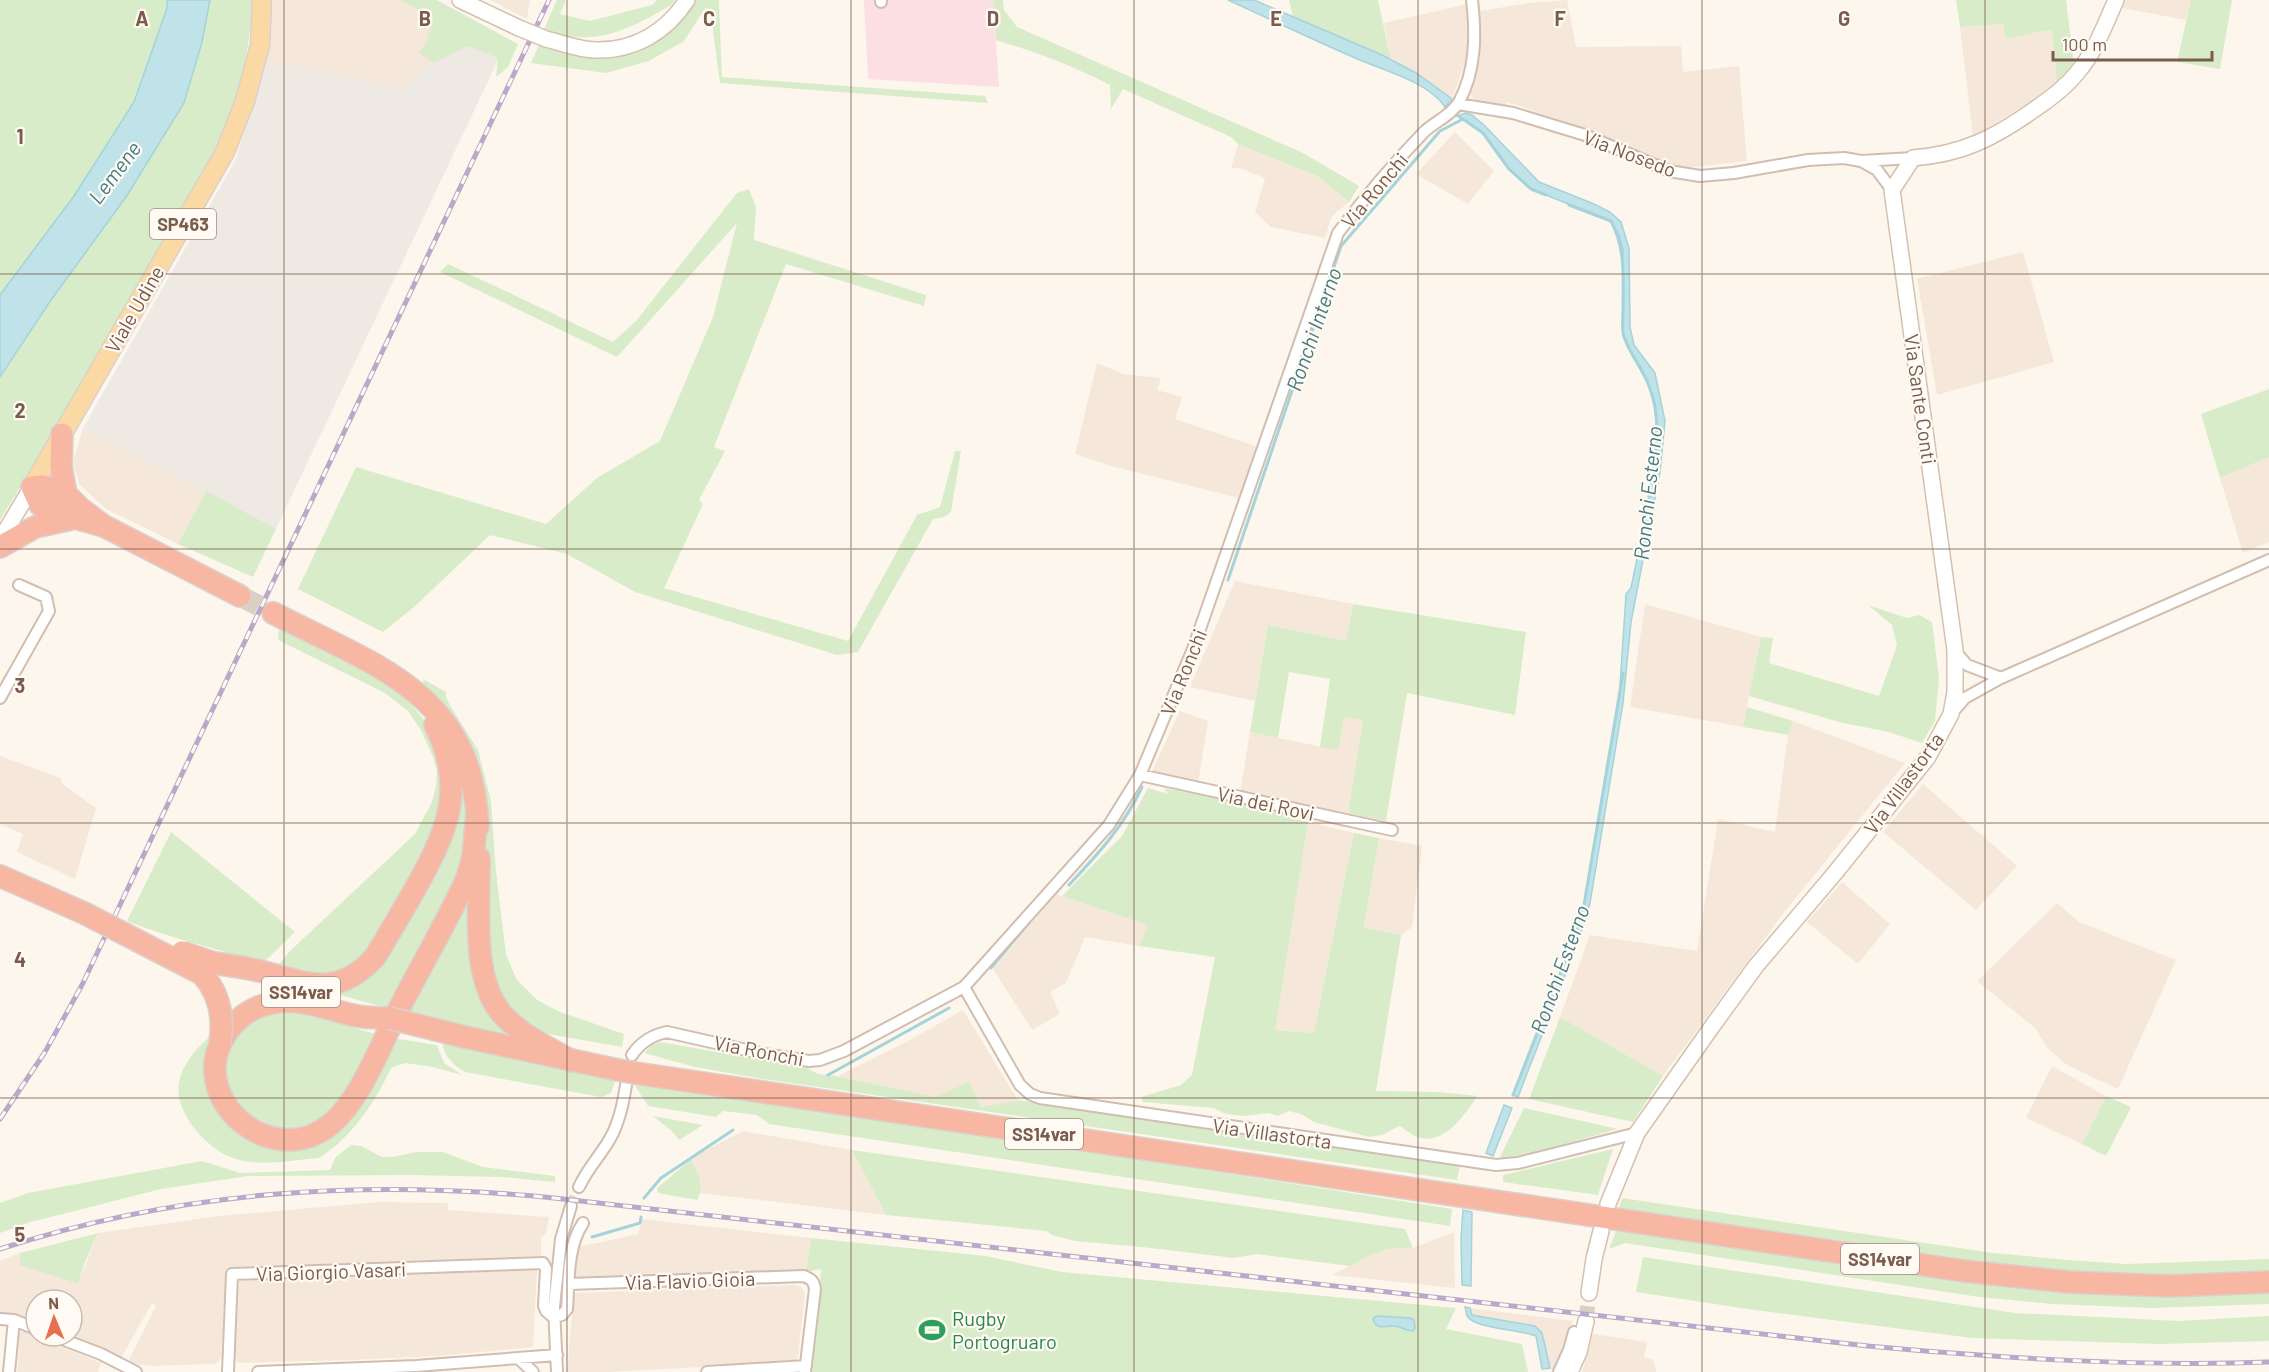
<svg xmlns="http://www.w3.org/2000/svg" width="2269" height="1372" viewBox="0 0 2269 1372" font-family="Barlow,sans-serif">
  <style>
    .residential { fill: #f5e8da }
    .industrial { fill: #efe9e4 }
    .medical { fill: #fbdfe3 }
    .green { fill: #d8ecc9 }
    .water { fill: #bfe3e8; stroke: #a5d3da; stroke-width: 1.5 }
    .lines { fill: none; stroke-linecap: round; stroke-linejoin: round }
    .stream { stroke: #a5d3da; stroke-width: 3 }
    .street-tunnel { stroke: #dcd0c4; stroke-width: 10; stroke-dasharray: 10 5; stroke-linecap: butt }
    .secondary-tunnel { stroke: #dcd0c4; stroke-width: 15; stroke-dasharray: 15 8; stroke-linecap: butt }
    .highway-tunnel { stroke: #dcd0c4; stroke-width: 21; stroke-dasharray: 21 10; stroke-linecap: butt }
    .street-casing { stroke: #d1beb0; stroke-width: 14 }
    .secondary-casing { stroke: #d6c0b0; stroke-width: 18 }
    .primary-casing { stroke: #dad1cd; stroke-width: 21 }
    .highway-casing { stroke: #dad1cd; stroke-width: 24 }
    .street { stroke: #fff; stroke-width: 10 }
    .secondary { stroke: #fff; stroke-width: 15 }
    .primary { stroke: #fbd9a5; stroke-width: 18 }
    .highway { stroke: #f7b7a3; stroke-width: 21 }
    .rail-casing { stroke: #b9a8c9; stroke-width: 5 }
    .rail { stroke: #fffaf3; stroke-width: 3; stroke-dasharray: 9; stroke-linecap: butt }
    .secondary-bridge-casing { stroke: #d6c0b0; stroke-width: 18; stroke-linecap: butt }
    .highway-bridge-casing { stroke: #dad1cd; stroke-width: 24; stroke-linecap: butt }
    .secondary-bridge { stroke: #fff; stroke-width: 15 }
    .highway-bridge { stroke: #f7b7a3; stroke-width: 21 }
    .grid { fill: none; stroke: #7a5c4d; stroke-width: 1.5; stroke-opacity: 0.55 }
    .labels { text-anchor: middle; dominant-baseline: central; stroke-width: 4.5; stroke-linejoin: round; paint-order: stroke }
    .shield { fill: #fffaf3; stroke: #a28b7f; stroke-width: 1.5 }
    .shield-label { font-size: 18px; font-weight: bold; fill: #7a5c4d }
    .street-label { font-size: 20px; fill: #7a5c4d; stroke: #fffaf3 }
    .leisure-label { font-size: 20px; fill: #27864d; stroke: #fffaf3; text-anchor: start }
    .water-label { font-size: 21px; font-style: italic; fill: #437c86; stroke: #fffaf3 }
    .grid-label { font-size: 20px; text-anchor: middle; font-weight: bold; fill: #7a5c4d; stroke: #fffaf3; stroke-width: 4.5; stroke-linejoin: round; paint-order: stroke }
  </style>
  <rect width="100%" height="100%" fill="#fdf6ec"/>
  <path class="residential" d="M273 0H400L457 34 402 89 267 60Z
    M490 0H530L527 19Z
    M1567 0 1576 47 1681 46 1683 72 1739 66 1747 161 1686 168 1663 164 1582 127 1507 102 1506 106 1474 99 1470 94 1480 57V11L1529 3Z
    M2125 0H2191L2186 20 2122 8Z
    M1467 4V57L1452 99 1416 73 1391 60 1384 23Z
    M2003 24 2005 39 2052 28 2057 85 1973 137 1960 27Z
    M1455 132 1494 171 1468 204 1416 174Z
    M1238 144 1319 177 1349 202 1332 216 1325 238 1271 227 1255 212 1265 178 1240 168H1231Z
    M2023 252 2054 362 1937 395 1917 279Z
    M1097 363 1123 374 1161 378 1157 390 1182 397 1175 419 1258 447 1239 498 1111 466 1075 454Z
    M83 428 206 491 178 544 106 509 79 484 73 463Z
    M2269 457V542L2243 553 2220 478Z
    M1235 581 1353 604 1346 641 1268 625 1255 701 1190 687Z
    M1645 604 1761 637 1743 727 1630 707Z
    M1180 711 1208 721 1198 784 1152 771Z
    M1343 716 1363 720 1348 813 1240 793 1250 732 1337 750Z
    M1793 721 1905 763 1782 915 1663 1076 1560 1017 1590 935 1697 951 1718 819 1775 832 1788 735Z
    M0 756 61 778 62 784 96 808 75 879 17 852 23 834 0 824Z
    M1923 784 2017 866 1976 910 1883 832Z
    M1308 822 1354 833 1314 1033 1274 1030Z
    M1379 838 1422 846 1412 927 1401 935 1364 929Z
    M1842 882 1890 924 1858 964 1807 922Z
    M1056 894 1147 925 1139 946 1085 937 1066 983 1050 992 1060 1014 1032 1030 993 969Z
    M2057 903 2079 922 2176 960 2118 1089 2067 1065 2047 1048 2035 1028 1977 981Z
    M963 1010 1018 1100 981 1107 969 1082 935 1098 838 1076 906 1042Z
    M2052 1066 2106 1096 2082 1144 2026 1118Z
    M743 1131 852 1150 886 1215 666 1189 682 1166 704 1151Z
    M379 1202 448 1203V1210L549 1217 546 1234 541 1237V1256L226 1269 221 1358 217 1363 213 1364 153 1366 134 1364 129 1360 156 1306 152 1303 121 1358 72 1336V1300H36V1322L0 1314V1261L20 1253 21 1265 78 1284 98 1233 219 1216Z
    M642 1219 811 1238 806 1272 575 1279 578 1247 638 1234Z
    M1454 1232 1455 1288 1332 1275 1366 1257 1388 1249 1413 1248Z
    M537 1270 533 1347 438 1356 352 1360 238 1363 235 1359 239 1281Z
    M795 1285 801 1287 805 1293 798 1356 795 1362 608 1372H567L574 1293Z
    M1470 1308 1573 1321 1560 1363 1555 1371 1550 1368 1542 1333 1472 1315Z
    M23 1331 101 1363 98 1372H17L20 1333Z
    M1593 1334 1647 1342 1644 1357 1654 1360 1656 1372H1582Z"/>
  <path class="industrial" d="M457 34 499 58 276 529 83 428 235 161 267 60 402 89Z"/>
  <path class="medical" d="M864 0H993L999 87 868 79Z"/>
  <path class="green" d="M0 0H252V3C250 53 239 93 222 140L80 391 0 520Z
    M400 0H437L518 44 508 67 496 77 498 58 467 46 434 63 419 53 427 41 433 19Z
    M557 0H566L560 14 590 21 652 5 657 0H675L671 5C642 22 611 40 576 37 565 36 554 32 544 29Z
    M696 0H719L722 77 985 96 988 103 720 83 712 23 706 7 684 41 649 61 606 73 531 63 539 45C550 49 562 54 574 56 625 65 669 43 696 0Z
    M993 0H1003L1004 10 1017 27 1303 153 1359 186 1349 202 1319 177 1238 144 1231 137 1123 89 1111 109 1110 85C1071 65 1036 52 996 40Z
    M1289 0H1378L1391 60 1293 17Z
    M1956 0H2066L2074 65 2057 85 2052 29 2005 39 2003 24 1960 27Z
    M2191 0H2232L2220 69 2177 62Z
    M749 189 756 207 754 240 926 295 924 306 786 264 714 447 725 451 699 500 703 504 664 588 848 641 917 515 940 507 955 451H961L951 512 944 517 933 519 858 652 837 655 635 592 567 554 490 535 414 607 383 632 298 589 356 467 546 524 597 478 660 441 713 317 737 223 617 357 440 272 448 264 613 342 636 321 737 193Z
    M2269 389V457L2220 478 2201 414Z
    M206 491 276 529 253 577 178 544Z
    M1353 604 1526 632 1515 715 1407 693 1386 821 1348 813 1363 720 1344 717 1338 750 1320 747 1330 679 1289 672 1278 738 1250 732 1268 625 1346 641Z
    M1868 605 1907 618 1919 615 1932 622 1939 678 1935 721 1922 743 1889 732 1843 723 1749 696 1761 637 1773 638 1769 663 1879 696 1897 645 1892 625Z
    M279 626 385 682 409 701 431 729 445 789 434 842 363 961 336 977 276 968 290 951 415 834 432 802 436 786 437 771 433 757 422 732 408 711 385 693 278 640Z
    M423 679 446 692V697L451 707 478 750 491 801 496 872 506 955 517 980 537 1000 560 1012 624 1034 622 1047 548 1034 524 1023 510 1012 488 968 485 831 473 757 454 716 424 686Z
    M1747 707 1793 721 1788 735 1743 727Z
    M456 774 468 787 465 862 390 1009 333 993 387 952Z
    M1148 788 1168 794 1164 788 1295 814 1291 818 1308 822 1275 1030 1314 1033 1354 833 1379 838 1364 928 1401 935 1376 1091 1439 1092 1477 1096C1466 1114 1445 1144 1420 1138 1413 1137 1406 1129 1399 1126L1382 1135 1369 1137 1314 1122 1301 1114 1288 1111 1278 1116 1268 1113 1243 1116 1226 1114 1213 1108 1143 1102 1141 1097 1181 1085 1192 1075 1215 957 1139 946 1147 925 1062 896 1122 836Z
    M171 832 295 932 262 964C218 948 171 939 127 921Z
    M471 882 479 971 521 1040 405 1012Z
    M276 1011 303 1013 379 1035 346 1097 315 1126 278 1132 238 1111 227 1086 226 1066 229 1050 243 1026 256 1018Z
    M1560 1017 1663 1076 1633 1122 1529 1099Z
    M212 1035 205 1068 207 1089 209 1088C235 1138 244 1147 301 1147L391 1038 437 1045 444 1063 462 1075 433 1067 405 1063 391 1068C375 1103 352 1137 319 1158 293 1160 262 1167 236 1159 210 1152 173 1113 179 1083 182 1064 198 1046 212 1035Z
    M442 1038 618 1072 611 1093 601 1097 465 1072C450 1062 443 1056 442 1038Z
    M660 1042 807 1068 818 1074 836 1076 935 1097 969 1082 981 1107 1018 1100 1460 1165 1457 1180 757 1078 695 1067 644 1053 652 1045Z
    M635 1080 1452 1209 1450 1226 769 1124 757 1115 723 1111 716 1117 648 1106 636 1087Z
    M2106 1096 2131 1107 2106 1156 2082 1144Z
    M1524 1108 1618 1129 1530 1154 1499 1159Z
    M653 1116 703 1125 679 1140 672 1131Z
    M351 1145 361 1146 382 1157H393L416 1152H443L483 1167 555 1176V1182L502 1177 411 1175 248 1176 161 1189 31 1222 0 1233V1203L28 1193 202 1161 240 1173 330 1170 335 1158Z
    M1613 1149 1598 1195 1503 1182V1175Z
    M852 1150 1405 1229 1413 1248 1388 1249 1366 1257 1350 1266 1257 1254 1234 1258 1142 1247 1075 1241 1052 1235 1047 1231 886 1215Z
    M691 1160C698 1174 705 1185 697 1200L658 1193 657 1188Z
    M1622 1198 1993 1253 2068 1260 2126 1264 2269 1259V1274L2173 1277 2059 1274 1978 1265 1618 1210Z
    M1618 1226 1997 1282 2269 1288V1304L2152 1308 2052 1304 1979 1297 1625 1243 1609 1249Z
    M98 1233 85 1262 78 1284 20 1265V1253Z
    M811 1238 985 1256 1062 1272 1456 1308 1446 1329 1522 1344 1528 1372H812L821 1269 806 1272Z
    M1643 1257 2015 1313 2179 1321 2269 1316V1341L2160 1344 1972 1338 1748 1309 1636 1292Z"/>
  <path class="water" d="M167 0H210L202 42 184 103 126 197 51 300 0 377V295L74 196 134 102 167 8Z
    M1228 0H1254L1382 55 1416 73 1452 99 1445 107C1428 81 1381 70 1353 57 1311 39 1270 19 1228 0Z
    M1465 113 1472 115 1484 125 1539 182 1594 204 1610 212 1621 222 1629 248 1630 327 1634 345 1655 373 1665 421 1660 472 1631 622 1623 703 1590 903 1580 937 1518 1097 1513 1095 1574 938 1584 905 1619 701 1626 594 1631 588 1648 504 1657 442 1655 402 1642 369 1632 353 1623 333V250L1619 235 1611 221 1531 189 1509 169 1483 133 1458 116Z
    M1504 1105 1512 1108 1493 1156 1486 1153Z
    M1463 1210 1472 1212 1471 1286 1462 1285 1461 1238Z
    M1465 1307 1470 1308 1472 1315 1535 1326 1542 1333 1550 1368 1542 1369 1536 1336C1519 1329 1475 1329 1467 1316 1466 1313 1466 1310 1465 1307Z
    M1376 1316 1410 1318 1414 1320 1415 1328 1413 1331C1407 1331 1404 1329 1399 1327 1388 1323 1377 1333 1373 1319Z"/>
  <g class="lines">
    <path class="stream" d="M1454 113 1483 133 1509 169 1531 189 1546 195
      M1569 205 1611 221C1626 249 1623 278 1623 310 1623 317 1622 325 1623 333 1626 349 1643 369 1649 386 1664 423 1654 465 1648 503
      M1228 580 1341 246 1440 131 1463 119
      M1069 885C1098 854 1124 826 1142 787
      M991 968 1029 923
      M828 1075 949 1008
      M1513 1095 1574 938 1584 905 1623 673
      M644 1198 661 1178 733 1130
      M592 1237 640 1223 641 1217"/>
    <path class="street-tunnel" d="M571 1206 579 1187"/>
    <path class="secondary-tunnel" d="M1586 1321 1589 1293"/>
    <path class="highway-tunnel" d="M240 596 273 613"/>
    <g class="street-casing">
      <path id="street" d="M881 0V2
        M1458 104 1513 113 1585 135 1669 171 1700 176 1734 173 1808 160 1844 158 1861 161 1913 158
        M1861 161 1877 170 1892 190
        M1955 651 1967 665 2001 678
        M0 698 49 611 46 597 19 585
        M1952 713 1965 698 2001 678 2269 560
        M1140 775 1392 830
        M964 987 1020 1085 1030 1094 1040 1098 1496 1165 1518 1163 1637 1133
        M632 1055C640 1043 652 1035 667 1032L764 1054 809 1061 820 1060 844 1051 964 987 1109 825 1140 775 1193 649 1338 233C1365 197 1393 164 1424 132 1434 122 1452 115 1459 102 1476 70 1476 35 1472 0
        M579 1187C588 1167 603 1153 612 1135 621 1117 624 1098 627 1079
        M569 1284 804 1276C811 1279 814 1281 815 1289L805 1372
        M553 1317 562 1315 567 1309C569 1281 567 1247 583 1223
        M0 1319 14 1320 36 1329
        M54 1336 101 1354 136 1372
        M518 1358 533 1372
        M9 1372 14 1320
        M228 1372 232 1274 543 1263 546 1269 544 1306 546 1311 553 1317
        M258 1372 416 1366 557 1355
        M557 1372 554 1307 561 1239 571 1206
        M707 1372 806 1366
        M1559 1372 1569 1350 1574 1332"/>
    </g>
    <g class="secondary-casing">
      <path id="secondary" d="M460 0 519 28
        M546 39C562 43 580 50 596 50 635 51 667 31 687 0
        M0 540 32 487
        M1608 1204 1637 1133 1711 1028 1756 966 1835 873 1928 757 1951 714 1955 692V650L1892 190 1913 158C1963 154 1994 138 2035 109 2050 99 2065 88 2077 73 2095 52 2105 25 2116 0
        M1589 1293 1594 1259 1601 1231
        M1570 1372 1579 1352 1586 1321"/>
    </g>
    <g class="primary-casing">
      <path id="primary" d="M32 487 225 152 245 101 260 45 262 0"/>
    </g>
    <g class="highway-casing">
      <path id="highway" d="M62 434 61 466 66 494
        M104 526 53 512 40 505 32 487 43 486 66 494 80 508 104 526 240 596
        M0 547 35 527 71 519
        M273 613C376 666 473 693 478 827
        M479 858C480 904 470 979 503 1015 521 1035 548 1048 572 1061
        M0 876 84 913
        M214 963C228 965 242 967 255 970 304 981 335 1001 375 957 389 934 402 912 415 889 447 832 467 788 435 725
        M389 1018C379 1018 367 1018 357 1016 331 1011 304 998 277 1002 256 1005 241 1014 228 1031 181 1095 271 1174 331 1124 362 1098 381 1043 400 1007 422 964 447 922 467 878L473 857 477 813
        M465 1037 618 1070
        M635 1073 1964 1271 2069 1282 2169 1286 2269 1282"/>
    </g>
    <use href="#street" class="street"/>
    <use href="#secondary" class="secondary"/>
    <use href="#primary" class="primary"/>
    <use href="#highway" class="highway"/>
    <g class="rail-casing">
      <path id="rail" d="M0 1119 45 1052 82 985 549 0
        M0 1249C181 1190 365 1179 554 1198L1868 1346C2001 1358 2135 1367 2269 1362"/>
    </g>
    <use href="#rail" class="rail"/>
    <g class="secondary-bridge-casing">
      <path id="secondary-bridge" d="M519 28 546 39"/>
    </g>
    <g class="highway-bridge-casing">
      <path id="highway-bridge" d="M84 913 202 974C219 993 224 1017 220 1042
        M182 952 214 963
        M389 1018 465 1037
        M618 1070 635 1073"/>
    </g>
    <use href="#secondary-bridge" class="secondary-bridge"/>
    <use href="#highway-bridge" class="highway-bridge"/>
  </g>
  <path class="grid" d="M284 0V1372M567 0V1372M851 0V1372M1134 0V1372M1418 0V1372M1702 0V1372M1985 0V1372M0 274H2269M0 549H2269M0 823H2269M0 1098H2269"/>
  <defs>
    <g id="stadium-bare" transform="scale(2.07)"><path d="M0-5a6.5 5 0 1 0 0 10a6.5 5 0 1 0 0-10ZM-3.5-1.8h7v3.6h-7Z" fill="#2e9e5b" stroke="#fffaf3" stroke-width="2.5" paint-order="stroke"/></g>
  </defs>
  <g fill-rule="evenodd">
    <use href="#stadium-bare" x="932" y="1330"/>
  </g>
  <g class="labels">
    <g class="shield">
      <rect x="150" y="209" width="66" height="30" rx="4.5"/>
      <rect x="262" y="977" width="78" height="30" rx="4.5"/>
      <rect x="1005" y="1119" width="78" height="30" rx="4.5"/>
      <rect x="1841" y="1244" width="78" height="30" rx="4.5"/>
    </g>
    <g class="shield-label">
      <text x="183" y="224">SP463</text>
      <text x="301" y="992">SS14var</text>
      <text x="1044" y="1134">SS14var</text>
      <text x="1880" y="1259">SS14var</text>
    </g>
    <g class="street-label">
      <text transform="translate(1630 153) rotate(21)">Via Nosedo</text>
      <text transform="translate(1374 190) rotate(-50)">Via Ronchi</text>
      <text transform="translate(134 309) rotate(-60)">Viale Udine</text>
      <text transform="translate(1921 399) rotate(82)">Via Sante Conti</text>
      <text transform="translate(1183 672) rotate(-68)">Via Ronchi</text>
      <text transform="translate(1903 783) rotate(-54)">Via Villastorta</text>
      <text transform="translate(1266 803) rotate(12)">Via dei Rovi</text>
      <text transform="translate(759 1050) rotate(11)">Via Ronchi</text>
      <text transform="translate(1272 1133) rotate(8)">Via Villastorta</text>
      <text transform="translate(331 1271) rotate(-2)">Via Giorgio Vasari</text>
      <text transform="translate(690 1280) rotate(-2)">Via Flavio Gioia</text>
    </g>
    <g class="leisure-label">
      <text x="952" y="1318">Rugby<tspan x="952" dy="23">Portogruaro</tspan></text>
    </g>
    <g class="water-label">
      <text transform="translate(114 172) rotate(-53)">Lemene</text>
      <text transform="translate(1313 329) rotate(-71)">Ronchi Interno</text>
      <text transform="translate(1647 493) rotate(-84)">Ronchi Esterno</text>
      <text transform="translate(1559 969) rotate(-70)">Ronchi Esterno</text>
    </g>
  </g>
  <g class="grid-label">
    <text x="142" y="26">A</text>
    <text x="425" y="26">B</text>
    <text x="709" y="26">C</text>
    <text x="993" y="26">D</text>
    <text x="1276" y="26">E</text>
    <text x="1560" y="26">F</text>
    <text x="1844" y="26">G</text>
    <text x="20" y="144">1</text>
    <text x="20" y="418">2</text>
    <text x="20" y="693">3</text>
    <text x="20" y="967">4</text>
    <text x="20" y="1242">5</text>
  </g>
  <g transform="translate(54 1318) rotate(358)"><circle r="28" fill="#fffaf3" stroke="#cabbb1" stroke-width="1.5"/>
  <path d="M0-4.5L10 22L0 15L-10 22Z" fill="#e76f51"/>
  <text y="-9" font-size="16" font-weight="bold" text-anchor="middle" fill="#7a5c4d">N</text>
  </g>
  <path d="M2053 51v9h159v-9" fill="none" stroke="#7a5c4d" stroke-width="3"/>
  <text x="2062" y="51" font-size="18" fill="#7a5c4d" stroke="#fffaf3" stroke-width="4.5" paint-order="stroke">100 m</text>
</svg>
